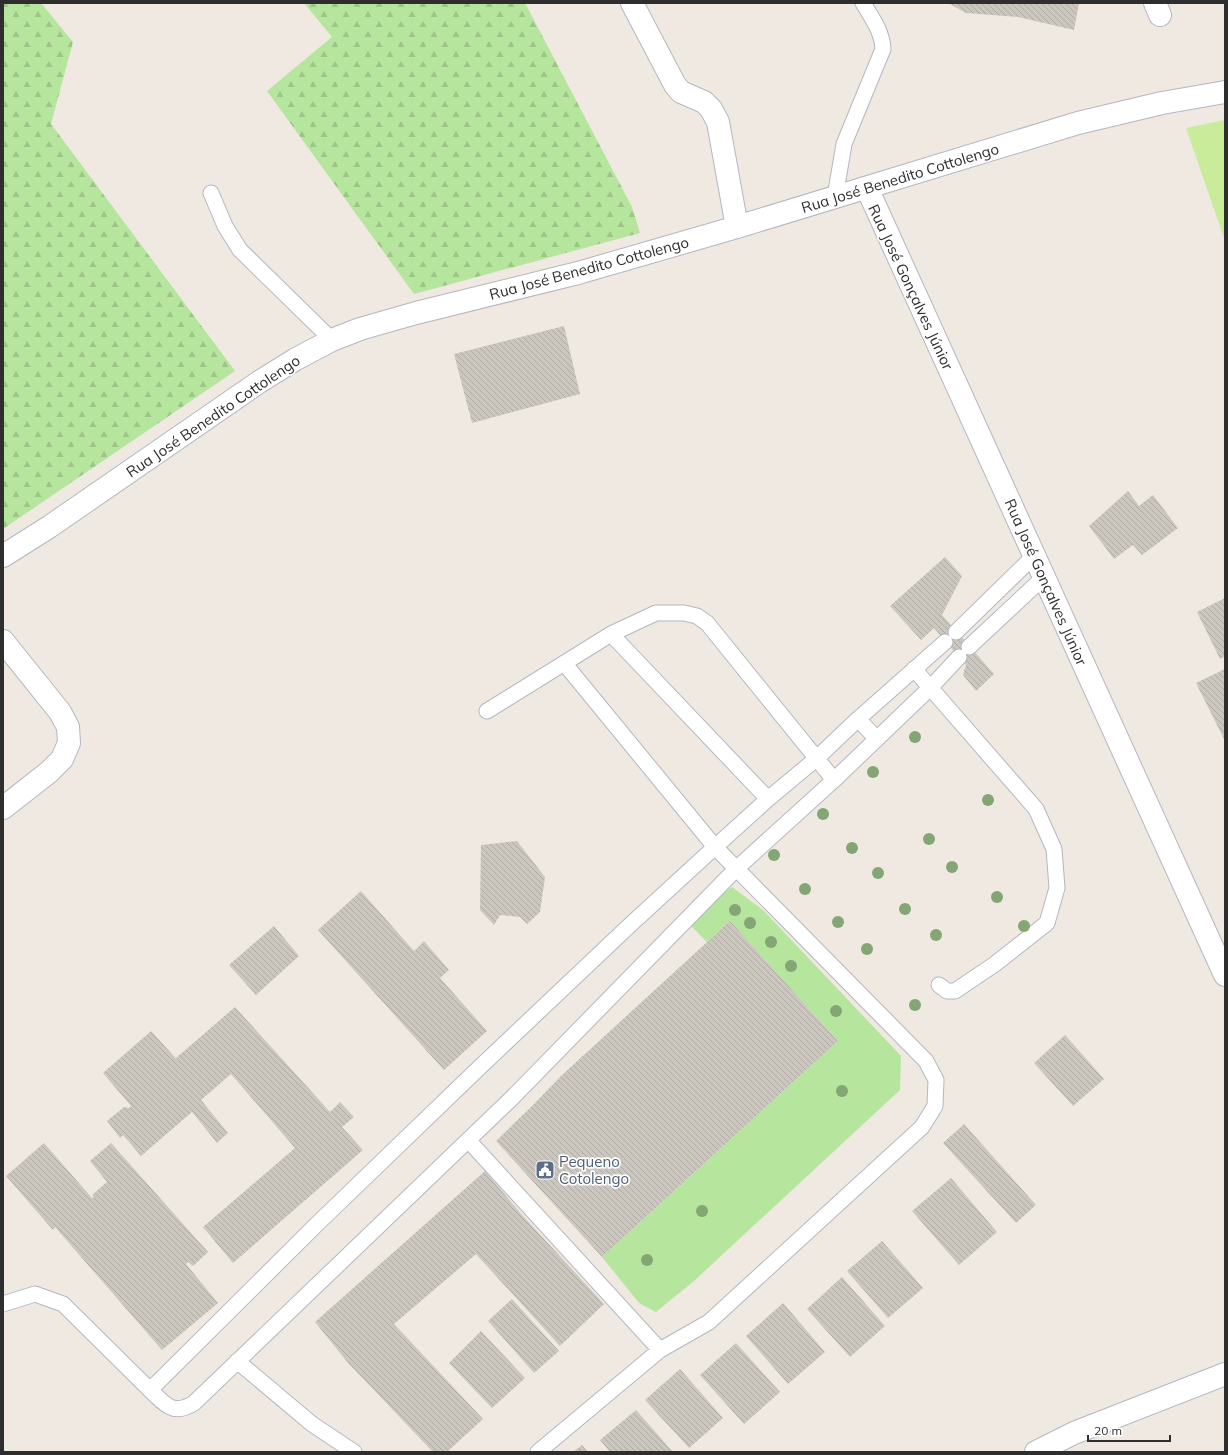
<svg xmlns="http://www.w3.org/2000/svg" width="1228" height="1455" viewBox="0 0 1228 1455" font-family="Mulish,sans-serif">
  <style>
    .grass { fill: #b6e59e }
    .forest { fill: url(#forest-firs) }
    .pitch { fill: #c9ec9a }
    .building { fill: url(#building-back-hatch) }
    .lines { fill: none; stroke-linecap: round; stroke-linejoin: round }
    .lane-casing { stroke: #b4b7c1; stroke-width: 17 }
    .street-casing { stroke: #b4b7c1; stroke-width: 24 }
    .secondary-casing { stroke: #b4b7c1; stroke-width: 24 }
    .lane { stroke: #fff; stroke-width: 15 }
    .street { stroke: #fff; stroke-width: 22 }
    .secondary { stroke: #fff; stroke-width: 22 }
    .tree { fill: #84a574 }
    .labels { text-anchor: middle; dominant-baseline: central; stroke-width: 3.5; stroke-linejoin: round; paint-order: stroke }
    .street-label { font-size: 15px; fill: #2e2e2e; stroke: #fff }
    .service-label { font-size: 15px; fill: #4e5e75; stroke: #fff; text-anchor: start }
  </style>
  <defs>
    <pattern id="forest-firs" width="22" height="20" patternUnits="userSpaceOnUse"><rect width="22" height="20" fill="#b6e59e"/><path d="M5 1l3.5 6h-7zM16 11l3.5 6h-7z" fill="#9dc588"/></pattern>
    <pattern id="building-back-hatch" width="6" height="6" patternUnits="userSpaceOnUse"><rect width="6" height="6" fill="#cbc7bf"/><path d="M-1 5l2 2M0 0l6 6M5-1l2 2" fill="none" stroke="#afaba4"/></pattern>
  </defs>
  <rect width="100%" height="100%" fill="#efe9e1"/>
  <path class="grass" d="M732 887 763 910 901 1056 900 1090 694 1281 656 1312 639 1303 602 1257 838 1041 730 921 707 942 691 926C703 911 716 898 732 887Z"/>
  <path class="forest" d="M3 3H41L73 42 51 124 235 371 3 529Z
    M304 3H525L632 207 640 233 414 294 267 91 332 37Z"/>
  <path class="pitch" d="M1225 120V241L1186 128Z"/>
  <path class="building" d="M948 3H1079L1074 30 1018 17 966 13Z
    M564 326 580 394 472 423 454 354Z
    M1128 491 1139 506 1153 495 1178 528 1142 555 1133 545 1114 559 1089 526Z
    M945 557 962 576 942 615 994 674 976 691 963 675 966 665 934 628 921 640 890 606Z
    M1225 598V656L1220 659 1197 612Z
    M1225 669V741L1196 683Z
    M517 841 545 877 540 912 527 924 520 917 500 915 494 925 480 910 481 845Z
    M361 891 414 951 424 941 449 970 440 978 487 1031 444 1070 318 930Z
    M730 921 838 1041 602 1257 496 1141 534 1104 561 1076Z
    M274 926 299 956 256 995 229 965Z
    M235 1007 330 1112 340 1102 354 1117 342 1127 363 1150 233 1263 203 1227 295 1148 231 1074 201 1100 228 1133 217 1143 192 1112 141 1156 123 1135 120 1138 107 1121 124 1107 129 1108 131 1106 103 1073 151 1031 180 1063 176 1058Z
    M1065 1035 1104 1079 1073 1106 1034 1063Z
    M964 1124 1036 1205 1016 1223 943 1143Z
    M44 1143 92 1198 94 1197 92 1195 107 1182 90 1161 111 1143 208 1252 193 1266 188 1262 186 1264 218 1303 162 1350 55 1227 53 1230 6 1176Z
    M485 1171 522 1215 604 1304 560 1346 476 1254 394 1324 483 1419 447 1452H433L349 1364 315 1322Z
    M951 1178 997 1232 959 1265 912 1211Z
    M882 1241 923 1288 888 1318 847 1271Z
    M842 1277 885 1326 850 1357 807 1309Z
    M512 1299 559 1351 534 1373 488 1321Z
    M783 1303 825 1352 788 1384 746 1336Z
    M481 1331 525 1378 492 1408 449 1363Z
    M736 1343 780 1392 744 1424 700 1375Z
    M680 1369 723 1418 689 1448 645 1400Z
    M636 1410 673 1452H610L600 1440Z
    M582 1445 588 1452H573Z"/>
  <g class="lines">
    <g class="lane-casing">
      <path id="lane" d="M211 193 225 226 240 250 332 340
        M835 197 844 144 883 49C882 31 872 18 863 3
        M956 632 1034 556
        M611 634 768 799
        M945 642 858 719 816 759 768 799 715 847 630 925 481 1066 317 1224 150 1390C166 1405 173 1416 194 1403L511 1099 736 869 834 780 931 687 959 657
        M969 647 1044 577
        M914 669 1036 809 1054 849 1057 888 1047 923 995 964 955 991H947L939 985
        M487 711 611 634 656 613H684L697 616 707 623 834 780
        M858 719 876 738
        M468 1140 660 1350
        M3 1304 35 1294 63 1304 150 1390
        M237 1361 312 1424 354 1452
        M538 1452 660 1350 709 1322 922 1127 935 1106 936 1080 926 1061 715 847 564 663"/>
    </g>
    <g class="street-casing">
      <path id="street" d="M632 3 675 85 681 92 704 102 711 109 718 122 737 227
        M1155 3 1160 15
        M867 188 1225 975
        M3 641 60 712 68 727 69 743 62 759 49 772 3 808
        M1036 1452 1074 1433 1225 1374"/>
    </g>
    <g class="secondary-casing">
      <path id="secondary" d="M3 556 49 527 259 382 296 359 332 340 360 329 416 313 578 273 737 227 1078 123 1162 103 1225 92"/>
    </g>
    <use href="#lane" class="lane"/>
    <use href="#street" class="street"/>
    <use href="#secondary" class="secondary"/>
  </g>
  <g class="tree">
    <circle cx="915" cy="737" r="6"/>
    <circle cx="873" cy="772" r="6"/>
    <circle cx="988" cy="800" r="6"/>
    <circle cx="823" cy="814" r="6"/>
    <circle cx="929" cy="839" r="6"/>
    <circle cx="852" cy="848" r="6"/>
    <circle cx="774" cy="855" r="6"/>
    <circle cx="952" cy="867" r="6"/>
    <circle cx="878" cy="873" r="6"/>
    <circle cx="805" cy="889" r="6"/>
    <circle cx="997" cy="897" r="6"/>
    <circle cx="905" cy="909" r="6"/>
    <circle cx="735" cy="910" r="6"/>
    <circle cx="838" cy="922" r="6"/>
    <circle cx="750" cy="923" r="6"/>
    <circle cx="1024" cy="926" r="6"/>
    <circle cx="936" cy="935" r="6"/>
    <circle cx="771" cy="942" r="6"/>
    <circle cx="867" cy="949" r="6"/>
    <circle cx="791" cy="966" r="6"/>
    <circle cx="915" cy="1005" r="6"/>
    <circle cx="836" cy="1011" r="6"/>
    <circle cx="842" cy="1091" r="6"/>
    <circle cx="702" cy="1211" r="6"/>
    <circle cx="647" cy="1260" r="6"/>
  </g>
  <defs>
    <g id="civic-square" transform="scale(1)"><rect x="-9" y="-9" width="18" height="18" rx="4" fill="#5c6f8a" stroke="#fff"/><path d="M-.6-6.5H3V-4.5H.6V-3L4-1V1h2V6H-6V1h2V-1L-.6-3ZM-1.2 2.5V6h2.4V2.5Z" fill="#fff"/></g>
  </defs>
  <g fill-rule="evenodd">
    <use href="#civic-square" x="545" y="1170"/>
  </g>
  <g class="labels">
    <g class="street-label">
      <text transform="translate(900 178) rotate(-17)">Rua José Benedito Cottolengo</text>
      <text transform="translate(589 268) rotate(-15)">Rua José Benedito Cottolengo</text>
      <text transform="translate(911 287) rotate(65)">Rua José Gonçalves Júnior</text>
      <text transform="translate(213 416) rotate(-34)">Rua José Benedito Cottolengo</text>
      <text transform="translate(1046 582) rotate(66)">Rua José Gonçalves Júnior</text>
    </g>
    <g class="service-label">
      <text x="559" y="1161">Pequeno<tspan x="559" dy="17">Cotolengo</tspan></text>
    </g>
  </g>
  <rect width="1228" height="1455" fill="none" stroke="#2e2e2e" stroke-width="8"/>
  <path d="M1088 1435v6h82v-6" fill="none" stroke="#2e2e2e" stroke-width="2"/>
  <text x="1094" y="1435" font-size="12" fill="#2e2e2e" stroke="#ffffff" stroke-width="3" paint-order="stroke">20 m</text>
</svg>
